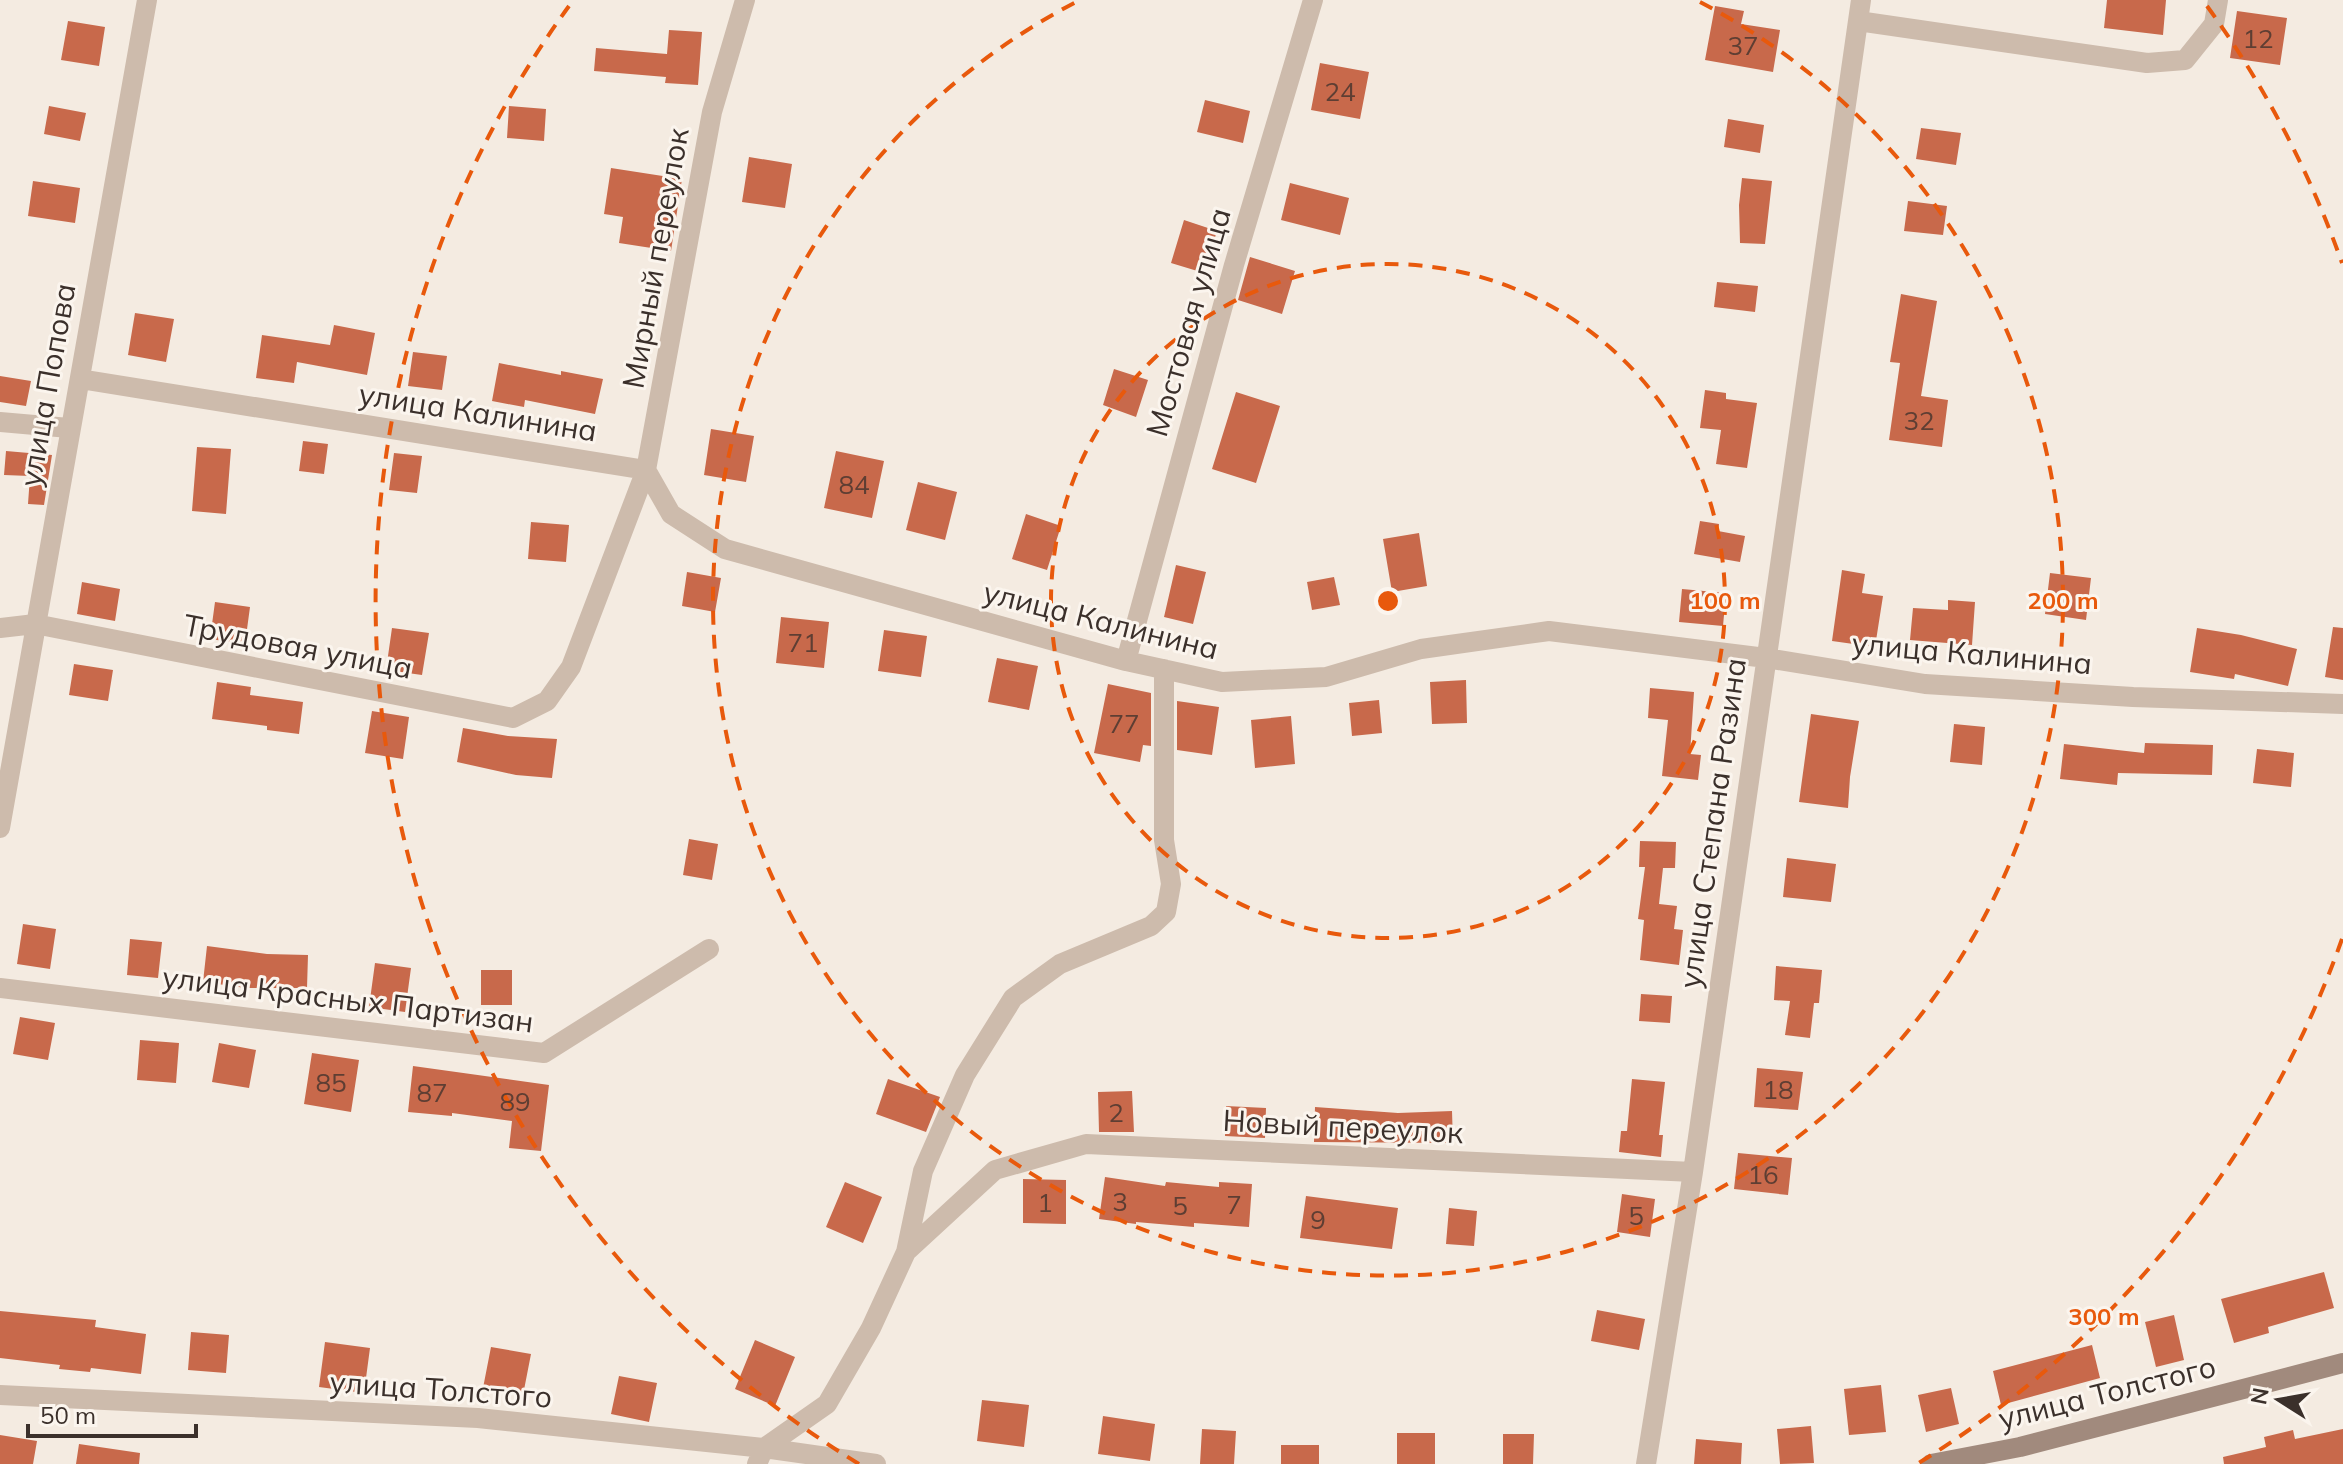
<svg xmlns="http://www.w3.org/2000/svg" width="2343" height="1464" viewBox="0 0 2343 1464" font-family="Mulish,sans-serif">
  <style>
    .building { fill: #c8694b }
    .lines { fill: none; stroke-linecap: round; stroke-linejoin: round }
    .minor { stroke: #cdbbac; stroke-width: 20 }
    .secondary { stroke: #a18a7d; stroke-width: 20 }
    .ring { fill: none; stroke: #e8590c; stroke-width: 4; stroke-dasharray: 14 10 }
    .labels { text-anchor: middle; dominant-baseline: central; stroke-width: 6; stroke-linejoin: round; paint-order: stroke }
    .number-label { font-size: 26px; fill: #5e3e33 }
    .street-label { font-size: 30px; fill: #3b302b; stroke: #fbf5ee }
    .centre { fill: #e8590c; stroke: #fbf5ee; stroke-width: 4 }
    .ring-label { font-size: 24px; text-anchor: middle; font-weight: bold; fill: #e8590c; stroke: #fbf5ee; stroke-width: 6; stroke-linejoin: round; paint-order: stroke }
  </style>
  <rect width="100%" height="100%" fill="#f4ebe1"/>
  <path class="building" d="M2107 0H2166L2163 35 2104 28Z
    M1715 6 1744 11 1741 24 1780 30 1773 72 1705 60Z
    M2237 11 2287 18 2280 65 2230 58Z
    M68 21 105 27 99 66 61 60Z
    M669 30 702 32 698 85 665 83 666 77 594 71 596 48 667 54Z
    M1320 63 1369 72 1360 119 1311 110Z
    M1205 100 1250 111 1243 143 1197 132Z
    M49 106 86 113 80 141 44 134Z
    M509 106 546 109 544 141 507 138Z
    M1728 119 1764 125 1760 153 1724 147Z
    M1921 128 1961 133 1956 165 1916 159Z
    M749 157 792 164 785 208 742 202Z
    M611 168 682 179 671 251 619 243 623 217 604 214Z
    M1742 178 1772 181 1765 244 1740 243 1739 205Z
    M33 181 80 188 75 223 28 216Z
    M1290 183 1349 198 1340 235 1281 220Z
    M1908 201 1947 206 1943 235 1904 231Z
    M1184 220 1217 231 1204 273 1171 263Z
    M1250 257 1295 271 1282 314 1238 300Z
    M1717 282 1758 286 1755 312 1714 307Z
    M1901 294 1937 301 1921 396 1948 400 1942 447 1889 440 1900 363 1890 362Z
    M135 313 174 319 166 362 128 355Z
    M334 325 375 333 367 375 297 362 294 383 256 378 262 335 330 345Z
    M413 352 447 356 442 390 408 386Z
    M499 363 561 375V371L603 379 595 414 525 400 524 407 492 401Z
    M1114 369 1148 380 1136 417 1103 405Z
    M0 376 31 381 26 406 0 402Z
    M1705 390 1726 393V399L1757 403 1747 468 1716 464 1721 430 1700 428Z
    M1236 392 1280 406 1256 483 1212 469Z
    M711 429 754 436 746 482 704 475Z
    M303 441 328 444 324 474 299 471Z
    M197 447 231 449 226 514 192 511Z
    M6 451 52 455 44 505 28 504 30 476 4 475Z
    M836 451 884 461 872 518 824 508Z
    M394 453 422 456 417 493 389 490Z
    M918 482 957 492 945 540 906 530Z
    M1026 514 1061 526 1047 570 1012 559Z
    M1700 521 1719 524 1718 531 1745 536 1740 562 1694 554Z
    M531 522 569 525 566 562 528 559Z
    M1419 533 1427 586 1392 592 1383 539Z
    M1176 565 1206 572 1193 624 1164 617Z
    M1842 570 1865 574 1862 593 1883 596 1875 647 1832 641Z
    M687 572 721 578 715 612 682 606Z
    M2050 573 2091 578 2086 620 2045 614Z
    M1334 577 1340 605 1312 610 1307 582Z
    M82 582 120 589 115 621 77 614Z
    M1682 589 1726 593 1723 626 1679 622Z
    M1948 600 1975 602 1972 645 1910 640 1913 608 1948 610Z
    M215 602 250 607 245 644 210 639Z
    M781 617 829 622 824 668 776 663Z
    M2333 627 2343 628V680L2325 677Z
    M392 628 429 633 422 675 386 670Z
    M2197 628 2241 635 2297 649 2288 686 2235 674 2234 679 2190 672Z
    M884 630 927 636 921 677 878 671Z
    M997 658 1038 666 1029 710 988 702Z
    M74 664 113 670 108 701 69 695Z
    M1466 680 1467 723 1432 724 1430 682Z
    M217 682 251 687 250 695 303 702 299 734 267 730V726L212 719Z
    M1108 684 1151 693V746L1143 745 1140 762 1094 753Z
    M1650 688 1694 692 1690 754 1701 755 1698 780 1662 776 1668 720 1648 718Z
    M1379 700 1382 733 1352 736 1349 703Z
    M1177 701 1219 707 1212 755 1177 750Z
    M372 711 409 717 403 759 365 753Z
    M1811 714 1859 721 1850 777 1848 808 1799 802Z
    M1291 716 1295 764 1255 768 1251 720Z
    M1954 724 1985 727 1982 765 1950 762Z
    M463 728 508 736 557 739 552 778 516 775 457 762Z
    M2145 743 2213 745 2212 775 2118 773 2117 785 2060 779 2064 744 2144 753Z
    M2257 749 2294 753 2291 787 2253 783Z
    M689 839 718 844 712 880 683 875Z
    M1640 841 1676 842 1675 868H1663L1659 904 1677 906 1674 929 1683 930 1679 965 1640 960 1644 920 1638 919 1645 867H1639Z
    M1787 858 1836 864 1831 902 1783 897Z
    M23 924 56 929 50 969 17 964Z
    M130 939 162 942 158 978 127 975Z
    M207 946 267 954 308 955 307 988H246L203 982Z
    M375 963 411 968 405 1012 369 1007Z
    M1776 966 1822 970 1819 1003H1814L1810 1038 1785 1035 1790 1001 1774 1000Z
    M481 970H512V1005H481Z
    M1641 994 1672 996 1670 1023 1639 1021Z
    M20 1017 55 1023 48 1060 13 1054Z
    M140 1040 179 1043 176 1083 137 1080Z
    M219 1043 256 1050 249 1088 212 1082Z
    M312 1053 359 1060 351 1112 304 1104Z
    M413 1066 549 1085 541 1151 509 1148 512 1121 452 1113V1116L408 1112Z
    M1757 1068 1803 1072 1798 1110 1754 1107Z
    M888 1079 940 1097 926 1132 876 1114Z
    M1632 1079 1665 1082 1659 1135H1663L1661 1157 1619 1152 1621 1131H1627Z
    M1132 1091 1134 1132H1099L1098 1092Z
    M1226 1106 1266 1108 1265 1138 1225 1136Z
    M1315 1107 1398 1113 1452 1111 1453 1143 1314 1142Z
    M1738 1153 1792 1158 1788 1195 1734 1189Z
    M1105 1177 1165 1186 1166 1182 1219 1187V1182L1252 1184 1249 1227 1194 1223V1227L1136 1222V1224L1099 1219Z
    M1023 1179 1066 1180V1224L1023 1223Z
    M845 1182 882 1197 863 1243 826 1227Z
    M1622 1194 1655 1199 1650 1237 1617 1232Z
    M1306 1196 1398 1208 1392 1249 1300 1238Z
    M1449 1208 1477 1211 1474 1246 1446 1244Z
    M2324 1272 2334 1308 2268 1327 2269 1333 2234 1343 2221 1299Z
    M1597 1310 1645 1319 1639 1350 1591 1341Z
    M0 1311 96 1320 95 1327 146 1334 141 1374 91 1368 90 1372 59 1369 60 1365 0 1358Z
    M2174 1315 2184 1360 2156 1367 2145 1322Z
    M191 1332 229 1335 226 1373 188 1370Z
    M755 1340 795 1357 775 1406 735 1389Z
    M325 1342 370 1348 364 1393 319 1387Z
    M2092 1345 2100 1378 2001 1405 1993 1371Z
    M491 1347 531 1354 523 1395 483 1388Z
    M619 1376 657 1383 649 1422 611 1414Z
    M1881 1385 1886 1432 1849 1435 1844 1389Z
    M1951 1388 1959 1424 1926 1432 1918 1395Z
    M982 1400 1029 1405 1024 1447 977 1441Z
    M1103 1416 1155 1424 1150 1461 1098 1454Z
    M1811 1426 1814 1463 1780 1464 1777 1429Z
    M1202 1429 1236 1431 1234 1464H1200Z
    M2343 1429V1464H2224L2223 1457 2266 1447 2264 1437 2293 1430 2295 1439Z
    M1397 1433H1435V1464H1397Z
    M1503 1434H1534L1533 1464H1503Z
    M0 1435 37 1441 33 1464H0Z
    M1696 1439 1742 1443 1741 1464H1694Z
    M79 1444 140 1453 139 1464H76Z
    M1281 1445H1319V1464H1281Z"/>
  <g class="lines">
    <path class="minor" d="M1858 21 2147 63 2185 60 2214 24 2218 0
      M80 379 646 470 671 514 725 549 1126 661 1222 682 1326 677 1421 649 1549 631 1766 658 1925 684 2133 697 2343 704
      M0 422 69 428
      M0 628 35 624 513 718 547 701 571 667 646 470 712 112 745 0
      M1126 661 1234 265 1313 0
      M0 828 147 0
      M0 988 544 1053 709 949
      M906 1252 923 1171 965 1075 1013 998 1060 964 1151 926 1166 912 1171 884 1164 840V669
      M0 1395 478 1418 764 1448 876 1464
      M757 1464 764 1448 827 1404 871 1328 906 1252 995 1170 1086 1144 1693 1172
      M1646 1464 1693 1172 1861 0"/>
    <path class="secondary" d="M1931 1464 2020 1447 2343 1363"/>
  </g>
  <g class="ring">
    <circle cx="1388" cy="601" r="337"/>
    <path d="M1700 2A675 675 0 1 1 1076 2"/>
    <path d="M2342 939A1012 1012 0 0 1 1917 1464M859 1464A1012 1012 0 0 1 569 6M2207 6A1012 1012 0 0 1 2342 263"/>
  </g>
  <g class="labels">
    <g class="number-label">
      <text x="2258" y="38">12</text>
      <text x="1743" y="45">37</text>
      <text x="1340" y="91">24</text>
      <text x="1919" y="420">32</text>
      <text x="854" y="484">84</text>
      <text x="803" y="642">71</text>
      <text x="1124" y="723">77</text>
      <text x="331" y="1082">85</text>
      <text x="1778" y="1089">18</text>
      <text x="432" y="1092">87</text>
      <text x="515" y="1101">89</text>
      <text x="1116" y="1112">2</text>
      <text x="1763" y="1174">16</text>
      <text x="1120" y="1201">3</text>
      <text x="1045" y="1202">1</text>
      <text x="1234" y="1204">7</text>
      <text x="1180" y="1205">5</text>
      <text x="1636" y="1215">5</text>
      <text x="1318" y="1219">9</text>
    </g>
    <g class="street-label">
      <text transform="translate(655 258) rotate(-80)">Мирный переулок</text>
      <text transform="translate(1188 322) rotate(-74)">Мостовая улица</text>
      <text transform="translate(47 385) rotate(-80)">улица Попова</text>
      <text transform="translate(478 412) rotate(9)">улица Калинина</text>
      <text transform="translate(1101 620) rotate(14)">улица Калинина</text>
      <text transform="translate(298 646) rotate(11)">Трудовая улица</text>
      <text transform="translate(1972 653) rotate(5)">улица Калинина</text>
      <text transform="translate(1712 823) rotate(-82)">улица Степана Разина</text>
      <text transform="translate(348 999) rotate(7)">улица Красных Партизан</text>
      <text transform="translate(1343 1126) rotate(3)">Новый переулок</text>
      <text transform="translate(441 1389) rotate(4)">улица Толстого</text>
      <text transform="translate(2107 1392) rotate(-14)">улица Толстого</text>
    </g>
  </g>
  <circle cx="1388" cy="601" r="12" class="centre"/>
  <g class="ring-label">
    <text x="1725" y="609">100 m</text>
    <text x="2063" y="609">200 m</text>
    <text x="2104" y="1325">300 m</text>
  </g>
  <g transform="translate(2279 1400) rotate(281)" stroke="#fbf5ee" stroke-width="6" paint-order="stroke">
  <path d="M0-6L14 30L0 20L-14 30Z" fill="#3b302b"/>
  <text y="-12" font-size="22" font-weight="bold" text-anchor="middle" fill="#3b302b">N</text>
  </g>
  <path d="M28 1424v12h168v-12" fill="none" stroke="#3b302b" stroke-width="4"/>
  <text x="40" y="1424" font-size="24" fill="#3b302b" stroke="#fbf5ee" stroke-width="6" paint-order="stroke">50 m</text>
</svg>
